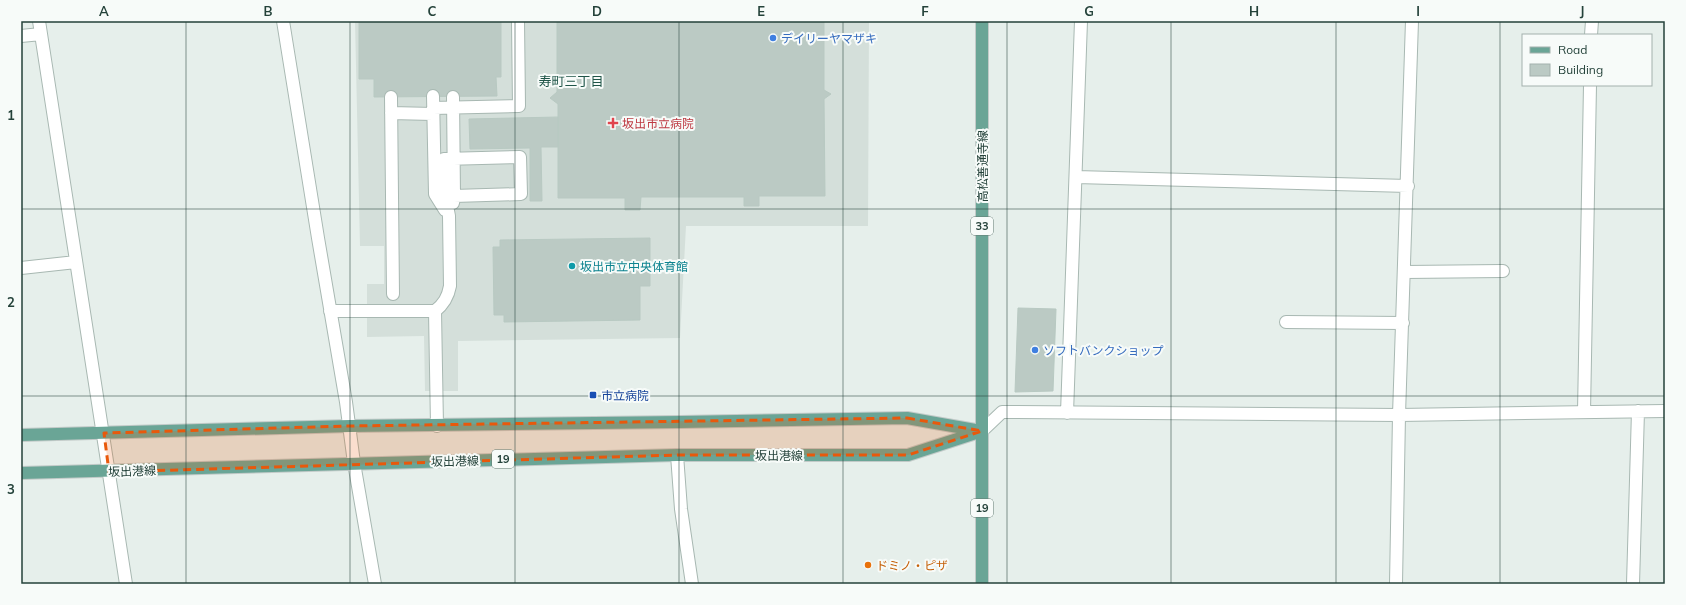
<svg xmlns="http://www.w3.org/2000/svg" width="1686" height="605" viewBox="0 0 1686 605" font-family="Mulish,'Noto Sans JP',sans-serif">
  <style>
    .built { fill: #d4dfda }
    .building { fill: #bbcac4; stroke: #b8c9c2 }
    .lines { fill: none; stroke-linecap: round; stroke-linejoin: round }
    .minor-casing { stroke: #a8b8b2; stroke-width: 14 }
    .major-casing { stroke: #c2cac8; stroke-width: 14 }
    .minor { stroke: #fff; stroke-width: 12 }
    .major { stroke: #6aa596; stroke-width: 12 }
    .marked { fill: #e8590c; fill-opacity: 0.2; stroke: #e8590c; stroke-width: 3; stroke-dasharray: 8 5; stroke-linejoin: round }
    .grid { fill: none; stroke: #24423a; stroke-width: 1; stroke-opacity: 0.55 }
    .shop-dot { fill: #3f7fe0; stroke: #f7fbf9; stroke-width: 1.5 }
    .health-dot { fill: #e0444e; stroke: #f7fbf9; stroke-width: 1.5 }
    .culture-dot { fill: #0f9aa8; stroke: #f7fbf9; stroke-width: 1.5 }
    .transit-dot { fill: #1a4fb4; stroke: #f7fbf9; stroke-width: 1.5 }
    .food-dot { fill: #e8710a; stroke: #f7fbf9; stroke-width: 1.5 }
    .labels { text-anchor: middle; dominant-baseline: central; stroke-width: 4; stroke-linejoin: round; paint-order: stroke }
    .shield { fill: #f7fbf9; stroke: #637a73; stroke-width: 1 }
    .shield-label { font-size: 11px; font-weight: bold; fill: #24423a }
    .shop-label { font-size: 12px; fill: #366cbe; stroke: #f7fbf9; text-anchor: start }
    .health-label { font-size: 12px; fill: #be3a42; stroke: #f7fbf9; text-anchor: start }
    .street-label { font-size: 12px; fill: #24423a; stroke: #f7fbf9 }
    .culture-label { font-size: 12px; fill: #0d838f; stroke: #f7fbf9; text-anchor: start }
    .transit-label { font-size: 12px; fill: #164399; stroke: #f7fbf9; text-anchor: start }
    .food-label { font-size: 12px; fill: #c56008; stroke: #f7fbf9; text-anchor: start }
    .neighbourhood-label { font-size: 13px; fill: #1f5548; stroke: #f7fbf9 }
    .neatline { fill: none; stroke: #24423a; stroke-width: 1.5 }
    .grid-label { font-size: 13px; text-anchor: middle; font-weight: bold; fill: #24423a }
  </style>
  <rect width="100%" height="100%" fill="#e6efeb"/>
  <path class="built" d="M355 21H869L868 226H686L680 338 458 341V391H425L424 336 367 337V284H384V246H360Z"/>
  <path class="building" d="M359 21H501V77H496L497 96 374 97V79H359Z
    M557 21H824V90L831 94 824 99 825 196H759V206H744V197H641L640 210H625V198H558V104L550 98 557 92Z
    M558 117V147H541L542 201H530V148L470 149 469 119Z
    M650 238V286H640V320L504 322V315H494L493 247H500V240Z
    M1018 308 1056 309 1053 391 1015 392Z"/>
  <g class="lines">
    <g class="minor-casing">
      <path id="minor" d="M39 21 126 584
        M283 21 318 238 346 402 354 463 375 584
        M1591 35 1592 21
        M21 36 41 34
        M433 96 435 194 445 210
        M391 97 393 294
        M433 108 519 106 518 21
        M391 113 433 114
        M1076 177 1408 186
        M453 203 454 196 453 97
        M21 268 76 262
        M1405 272 1503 271
        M330 311H435C444 304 448 297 450 286L449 216 445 196 444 159 520 157 521 194 454 196
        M435 311 437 426
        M1286 322 1403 323
        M1584 412 1590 85
        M1067 413 1081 21
        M982 431 1002 412 1399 415 1665 411
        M677 455 681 509 692 584
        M1396 584 1399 415 1412 21
        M1633 584 1638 411"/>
    </g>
    <g class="major-casing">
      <path id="major" d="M982 21V584
        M21 435 350 426 680 422 907 418 981 431
        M21 473 677 455H908L982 431"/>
    </g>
    <use href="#minor" class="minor"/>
    <use href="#major" class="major"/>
  </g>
  <path class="marked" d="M907 418 982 431 908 455H677L109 472 104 433 350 426Z"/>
  <path class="grid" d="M186 21V584M350 21V584M515 21V584M679 21V584M843 21V584M1007 21V584M1171 21V584M1336 21V584M1500 21V584M21 209H1665M21 396H1665"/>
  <g class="shop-dot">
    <circle cx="773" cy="38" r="4"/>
    <circle cx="1035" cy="350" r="4"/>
  </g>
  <path class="health-dot" d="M611 117h4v4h4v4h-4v4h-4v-4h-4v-4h4z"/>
  <circle class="culture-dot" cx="572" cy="266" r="4"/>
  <rect class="transit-dot" x="589" y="391" width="8" height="8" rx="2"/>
  <circle class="food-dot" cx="868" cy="565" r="4"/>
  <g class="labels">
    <g class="shield">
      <rect x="971" y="217" width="22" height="18" rx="3"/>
      <rect x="492" y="450" width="22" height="18" rx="3"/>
      <rect x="971" y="499" width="22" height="18" rx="3"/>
    </g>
    <g class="shield-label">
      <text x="982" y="226">33</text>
      <text x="503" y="459">19</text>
      <text x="982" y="508">19</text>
    </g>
    <g class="shop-label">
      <text x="781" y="38">デイリーヤマザキ</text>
      <text x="1043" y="350">ソフトバンクショップ</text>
    </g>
    <g class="health-label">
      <text x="622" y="123">坂出市立病院</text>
    </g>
    <g class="street-label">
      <text transform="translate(982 166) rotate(-90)">高松善通寺線</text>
      <text x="779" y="455">坂出港線</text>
      <text transform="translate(455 461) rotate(-1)">坂出港線</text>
      <text transform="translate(132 471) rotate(-2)">坂出港線</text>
    </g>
    <g class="culture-label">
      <text x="580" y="266">坂出市立中央体育館</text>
    </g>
    <g class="transit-label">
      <text x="601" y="395">市立病院</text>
    </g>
    <g class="food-label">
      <text x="876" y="565">ドミノ・ピザ</text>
    </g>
    <g class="neighbourhood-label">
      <text x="571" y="81">寿町三丁目</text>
    </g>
  </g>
  <rect width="1686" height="605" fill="none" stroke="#f7fbf9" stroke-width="44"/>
  <rect x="1522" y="34" width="130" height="52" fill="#f7fbf9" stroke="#a3b1ad"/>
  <rect x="1530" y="47" width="20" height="6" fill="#6aa596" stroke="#a3b1ad"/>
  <text x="1558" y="54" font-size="12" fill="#24423a">Road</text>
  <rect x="1530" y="64" width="20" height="12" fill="#bbcac4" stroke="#a3b1ad"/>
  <text x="1558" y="74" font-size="12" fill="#24423a">Building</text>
  <rect x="22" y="22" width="1642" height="561" class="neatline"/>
  <g class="grid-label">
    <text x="104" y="16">A</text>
    <text x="268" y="16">B</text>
    <text x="432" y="16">C</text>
    <text x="597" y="16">D</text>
    <text x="761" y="16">E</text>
    <text x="925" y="16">F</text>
    <text x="1089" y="16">G</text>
    <text x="1254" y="16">H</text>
    <text x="1418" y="16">I</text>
    <text x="1582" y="16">J</text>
    <text x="11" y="120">1</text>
    <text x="11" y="307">2</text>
    <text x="11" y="494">3</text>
  </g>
</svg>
